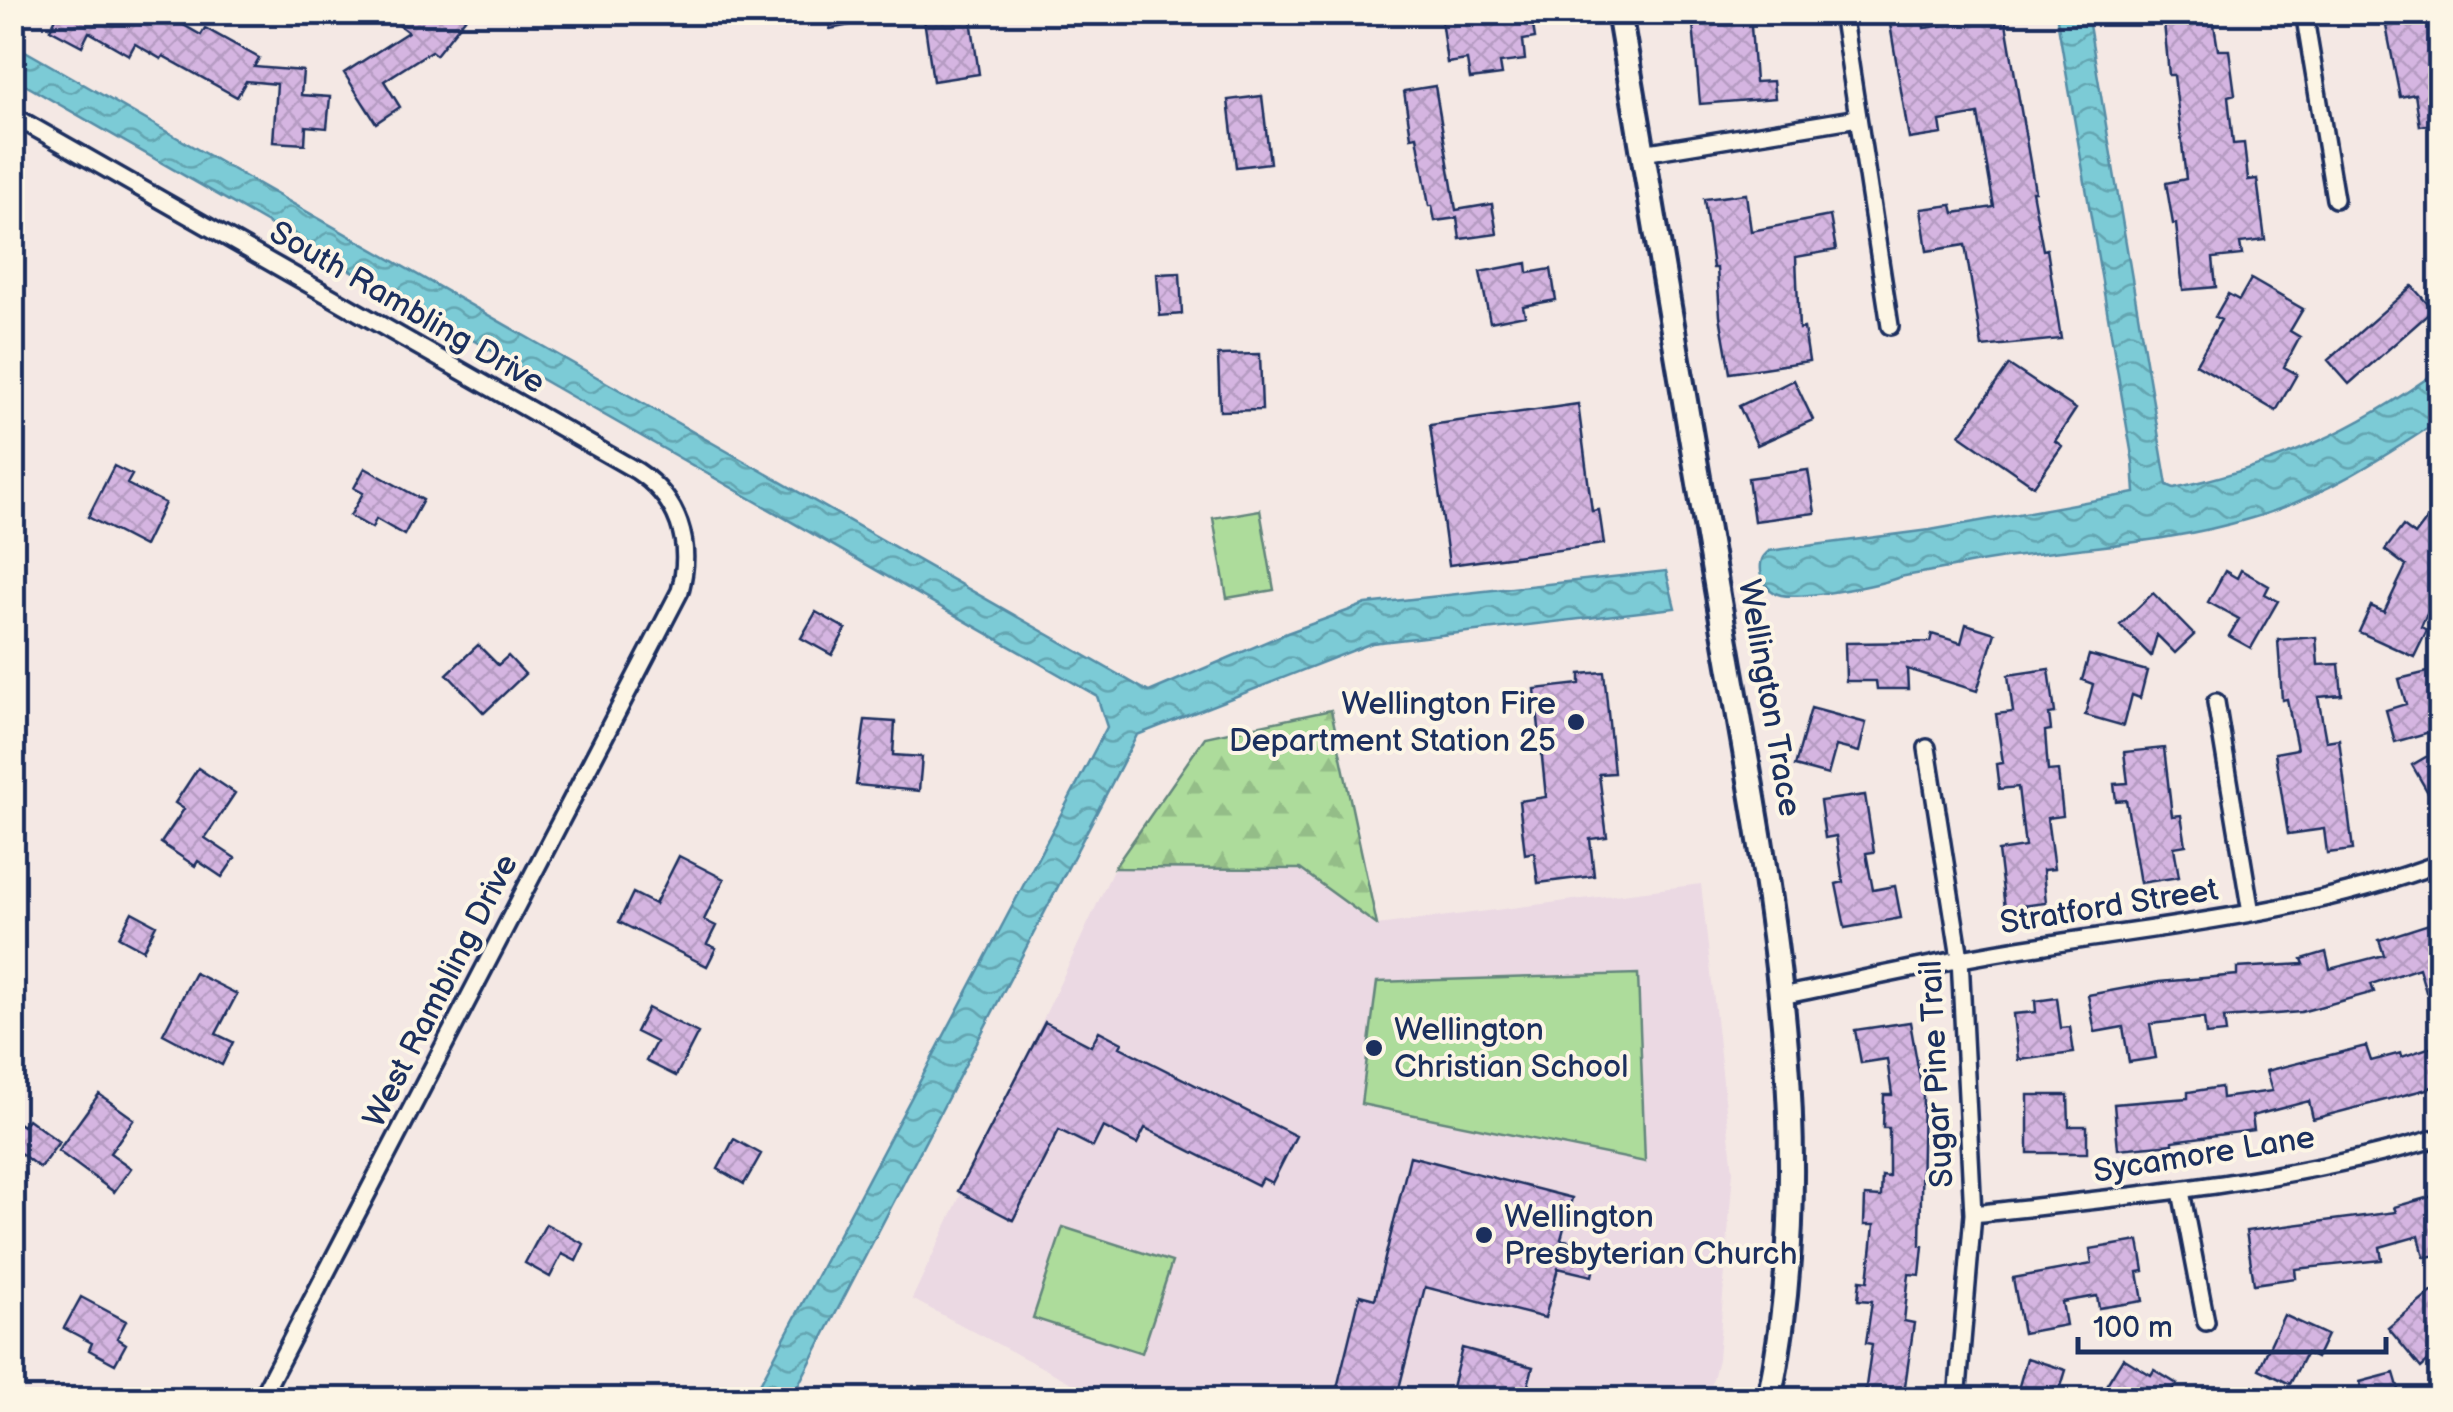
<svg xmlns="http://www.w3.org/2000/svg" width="2453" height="1412" viewBox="0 0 2453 1412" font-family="'Balsamiq Sans',sans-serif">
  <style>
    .built { fill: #ebd9e3 }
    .green { fill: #addc9b; stroke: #64867c; stroke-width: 2.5 }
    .forest { fill: url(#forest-firs); stroke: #64867c; stroke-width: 2.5 }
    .water { fill: url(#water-waves); stroke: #558da6; stroke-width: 2.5 }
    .building { fill: url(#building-cross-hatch); stroke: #1b2f5e; stroke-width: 2.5 }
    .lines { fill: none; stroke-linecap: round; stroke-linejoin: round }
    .street-casing { stroke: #1b2f5e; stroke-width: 22 }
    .secondary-casing { stroke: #1b2f5e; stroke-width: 30 }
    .street { stroke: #fcf5e5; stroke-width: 15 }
    .secondary { stroke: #fcf5e5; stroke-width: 22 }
    .poi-dot { fill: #1b2f5e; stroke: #fcf5e5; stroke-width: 4 }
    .labels { text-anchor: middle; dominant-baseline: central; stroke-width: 8; stroke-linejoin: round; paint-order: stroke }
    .street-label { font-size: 32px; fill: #1b2f5e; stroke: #fcf5e5 }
    .poi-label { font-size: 32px; fill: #1b2f5e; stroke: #fcf5e5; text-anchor: start }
  </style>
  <defs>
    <pattern id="forest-firs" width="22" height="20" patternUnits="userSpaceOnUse" patternTransform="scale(2.5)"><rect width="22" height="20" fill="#addc9b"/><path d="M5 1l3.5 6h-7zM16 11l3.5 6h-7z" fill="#94bd88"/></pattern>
    <pattern id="water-waves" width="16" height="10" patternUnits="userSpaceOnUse" patternTransform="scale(2.5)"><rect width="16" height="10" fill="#7bcbd6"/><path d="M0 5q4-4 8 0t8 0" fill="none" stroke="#64a5b1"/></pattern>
    <pattern id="building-cross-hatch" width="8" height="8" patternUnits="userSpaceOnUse" patternTransform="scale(2.5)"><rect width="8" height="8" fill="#d5b5e1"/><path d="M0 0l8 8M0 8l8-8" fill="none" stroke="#b69cc3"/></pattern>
  </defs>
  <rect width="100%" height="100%" fill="#f4e8e4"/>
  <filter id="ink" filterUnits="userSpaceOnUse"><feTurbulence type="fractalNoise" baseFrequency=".01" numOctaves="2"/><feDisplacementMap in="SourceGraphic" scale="20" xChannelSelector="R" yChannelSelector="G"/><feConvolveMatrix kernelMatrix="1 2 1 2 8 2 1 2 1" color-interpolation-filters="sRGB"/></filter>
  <g filter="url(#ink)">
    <path class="built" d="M1114 868 1300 869 1377 925 1701 884 1733 1171 1718 1359 1708 1399H1102L912 1299Z"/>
    <path class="green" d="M1260 510 1274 590 1227 598 1213 518Z
      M1638 974 1645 1162 1361 1104 1377 982Z
      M1063 1227 1172 1262 1142 1353 1033 1318Z"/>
    <path class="forest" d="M1331 710 1377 925 1300 869 1114 868 1205 737Z"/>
    <path class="water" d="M2056 13H2087L2167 485 2174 488C2276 466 2356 431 2440 369V420C2381 459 2321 498 2252 518 2177 541 2097 546 2020 556 1979 561 1940 570 1900 577 1878 586 1803 599 1781 595 1769 592 1763 582 1761 571 1760 561 1762 557 1769 551L1930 530 2135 493 2133 462Z
      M13 44 1149 692 1287 633 1366 604 1666 571 1675 608 1372 643 1137 735 791 1399H752L1107 727 1097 696 13 78Z"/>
    <path class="building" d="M59 12H161L201 35 205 28 259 58 254 67 303 71 301 95 330 97 327 128 306 126 305 144 273 142 277 84 246 81 237 97 163 56 161 59 135 44 129 55 89 32 82 46 50 29Z
      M403 12H470L436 55 431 51 384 81 400 107 376 123 344 73 408 32 395 22Z
      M827 12H875V20L830 29Z
      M923 12H970L979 74 933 81Z
      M1440 12H1531L1535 38 1523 40 1525 60 1500 63 1502 75 1470 79 1467 60 1447 63Z
      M1692 12H1750L1755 82 1773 81 1775 98 1700 104Z
      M1962 12H2004L2035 191H2032L2043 250 2047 249 2061 339 1982 347 1965 245 1927 251 1921 209 1952 205 1954 213 1994 207 1978 114 1940 121 1942 134 1909 139 1890 24 1923 20 1924 28 1964 22Z
      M2163 12H2212L2218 50H2229L2235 94 2228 96 2233 144 2244 143 2248 180 2257 179 2265 240 2240 243 2242 255 2213 258 2216 287 2183 290 2176 224H2173L2166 183 2186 179 2174 75H2169Z
      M2435 16 2440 45V123L2420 126 2415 94 2400 97 2386 26Z
      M1435 86 1456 210 1492 204 1497 234 1460 239 1457 218 1435 221 1432 206H1429L1417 136 1411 137 1404 91Z
      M1262 96 1270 163 1236 167 1228 100Z
      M1746 194 1751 231 1830 216 1836 250 1796 257 1799 329 1804 328 1809 361 1730 373 1720 316 1717 268H1713L1704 199Z
      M1527 263 1528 273 1551 269 1556 300 1523 306 1525 315 1490 322 1480 272Z
      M1180 273 1182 314 1160 316 1157 274Z
      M2251 279 2303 309 2290 331 2300 337 2284 367 2297 374 2276 411 2196 364 2221 320 2215 317 2228 294 2239 300Z
      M2412 286 2433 310 2349 384 2328 360Z
      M1260 354 1262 410 1220 411 1218 355Z
      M2009 365 2076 409 2055 441 2062 446 2034 486 1960 435Z
      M1794 380 1813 420 1757 445 1739 406Z
      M1578 404 1592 511 1599 510 1604 544 1449 565 1430 425Z
      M114 466 132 475 127 484 165 503 144 546 88 517Z
      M365 468 423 500 404 535 376 519 372 528 350 516 363 493 354 488Z
      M1808 470 1815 513 1754 521 1748 478Z
      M2440 502V580L2428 597 2433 600 2421 627 2427 630 2414 657 2359 632 2371 606 2384 612 2406 566 2385 550 2403 526 2415 535Z
      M2241 570 2269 586 2265 594 2278 601 2251 648 2229 636 2239 619 2208 602 2225 571 2237 578Z
      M2153 593 2194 635 2175 653 2157 635 2151 656 2120 625Z
      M816 612 846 629 832 655 801 638Z
      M1966 624 1995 633 1977 691 1907 669 1908 689H1877L1876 681H1846L1845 643 1930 642 1932 634 1961 643Z
      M2316 637 2318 665 2339 664 2342 695 2318 697 2326 741 2339 739 2353 850 2327 853 2324 829 2288 834 2275 753 2297 749 2287 699 2282 700 2278 640Z
      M478 645 498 665 508 656 525 674 484 713 447 674Z
      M2089 655 2147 671 2140 698 2132 695 2124 726 2085 715 2093 684 2082 680Z
      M2049 669 2055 713 2049 714 2051 730 2045 731 2048 771 2058 770 2063 816 2047 818 2054 869 2043 870 2046 903 2005 908 1998 851 2025 847 2018 787 1999 789 1996 764 2003 763 1996 714 2013 712 2008 675Z
      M2436 670 2440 687V729L2395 742 2386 710 2406 704 2399 679Z
      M1604 672 1614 773 1599 774 1607 837 1590 839 1594 876 1538 883 1534 852 1525 854 1519 801 1546 797 1535 689 1580 684V674Z
      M1811 708 1866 723 1859 752 1836 746 1828 775 1795 766Z
      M865 720 895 722 893 755 922 757 919 791 856 785Z
      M2164 748 2172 816 2181 815 2186 845 2174 847 2179 877 2140 883 2126 800 2116 801 2114 784 2128 783 2124 752Z
      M2440 749V783L2427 791 2412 765Z
      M198 768 235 793 205 838 235 858 222 877 198 861 195 866 161 843 184 809 175 803Z
      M1865 795 1874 852 1866 853 1873 890 1895 886 1901 918 1845 928 1836 884 1843 882 1836 836 1825 838 1820 801Z
      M679 856 724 879 704 920 716 926 707 944 716 948 707 966 619 922 633 893 655 904Z
      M132 912 156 925 143 950 119 937Z
      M2432 923 2440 948V987L2426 992 2419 968 2371 984 2374 992 2301 1012 2224 1018 2226 1033 2206 1035 2204 1018 2150 1024 2156 1058 2129 1062 2123 1027 2095 1032 2088 995 2159 982 2237 975V968L2304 964 2302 959 2326 952 2330 969 2384 955 2379 940Z
      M195 973 237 994 216 1034 233 1042 222 1065 163 1034Z
      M2057 998 2061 1028 2070 1027 2074 1053 2018 1060 2013 1014 2036 1012 2035 1001Z
      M648 1008 698 1033 676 1076 646 1061 656 1042 636 1032Z
      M1045 1022 1091 1046 1099 1031 1122 1043 1120 1047 1296 1136 1272 1183 1262 1178 1258 1185 1145 1128 1137 1144 1103 1127 1093 1147 1059 1130 1013 1220 958 1191Z
      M1910 1022 1923 1096 1920 1245 1923 1246 1920 1275 1909 1274 1904 1321 1914 1323 1903 1400H1864L1872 1344 1866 1343 1872 1301 1858 1300 1860 1280 1868 1281 1874 1225H1864L1865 1196 1881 1197 1882 1176 1889 1177V1128H1883L1884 1095H1892L1887 1059 1861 1063 1855 1030Z
      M2440 1044V1084L2427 1089 2313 1119 2309 1101 2252 1116 2254 1130 2173 1141V1144L2118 1149 2114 1104 2188 1098V1092L2221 1087 2222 1098 2272 1091 2266 1071 2366 1046 2371 1061 2401 1053 2402 1057Z
      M99 1094 134 1119 110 1153 131 1168 114 1192 58 1151Z
      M2028 1095H2068L2069 1126H2087V1153H2028Z
      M12 1118 23 1126 28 1119 59 1142 40 1168 12 1147Z
      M734 1139 761 1154 744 1184 718 1169Z
      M1410 1156 1572 1198 1561 1239 1598 1249 1592 1276 1558 1268 1545 1318 1425 1287 1396 1400H1334L1360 1295 1375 1299Z
      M2440 1194V1255L2424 1257 2419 1236 2380 1247 2382 1260 2295 1269 2296 1278 2254 1284 2246 1231 2396 1212 2394 1207Z
      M546 1224 584 1244 576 1261 562 1254 550 1277 525 1263Z
      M2139 1241 2144 1271 2138 1272 2143 1301 2099 1308 2097 1296 2062 1302 2066 1325 2023 1333 2013 1278 2092 1264 2090 1249Z
      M2434 1290 2440 1298V1351L2421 1368 2388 1328Z
      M81 1297 126 1321 117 1338 126 1344 115 1364 89 1350 92 1343 64 1328Z
      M2284 1315 2327 1335 2316 1358 2306 1353 2290 1384 2259 1369Z
      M1462 1348 1533 1367 1524 1400H1466L1450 1395Z
      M2027 1358 2066 1370 2057 1400H2015Z
      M2123 1358 2151 1375 2154 1370 2177 1384 2167 1400H2097Z
      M2394 1373 2402 1400H2365L2360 1382Z"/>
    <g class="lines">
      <g class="street-casing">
        <path id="street" d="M305 12H307
          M1842 12 1890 326
          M2304 12 2335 199
          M12 115 637 471C679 499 693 543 680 591L260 1400
          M1643 153 1858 118
          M2216 702 2251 913
          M1927 748 1960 958 1973 1214 1957 1400
          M1782 996C1870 978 1956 958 2045 945 2178 924 2314 911 2440 863
          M2181 1191 2206 1322
          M1973 1214C2129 1196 2289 1183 2440 1137"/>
      </g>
      <g class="secondary-casing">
        <path id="secondary" d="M1619 12C1653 217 1688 421 1723 625 1767 881 1823 1141 1769 1400"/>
      </g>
      <use href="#street" class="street"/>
      <use href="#secondary" class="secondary"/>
    </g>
  </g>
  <g class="poi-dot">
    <circle cx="1576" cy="722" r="10"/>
    <circle cx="1374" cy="1048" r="10"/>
    <circle cx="1484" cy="1235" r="10"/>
  </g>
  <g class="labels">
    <g class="street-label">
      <text transform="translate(407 308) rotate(30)">South Rambling Drive</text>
      <text transform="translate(1769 698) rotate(80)">Wellington Trace</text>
      <text transform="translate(2109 907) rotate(-9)">Stratford Street</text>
      <text transform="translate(441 991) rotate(-63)">West Rambling Drive</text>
      <text transform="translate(1937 1074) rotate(-93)">Sugar Pine Trail</text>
      <text transform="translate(2204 1155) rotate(-9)">Sycamore Lane</text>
    </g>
    <g class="poi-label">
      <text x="1556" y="704" text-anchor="end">Wellington Fire<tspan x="1556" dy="37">Department Station 25</tspan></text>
      <text x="1394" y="1030">Wellington<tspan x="1394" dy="37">Christian School</tspan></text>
      <text x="1504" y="1217">Wellington<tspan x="1504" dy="37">Presbyterian Church</tspan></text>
    </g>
  </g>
  <rect width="2453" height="1412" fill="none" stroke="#fcf5e5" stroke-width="50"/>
  <rect x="25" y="25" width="2403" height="1362" fill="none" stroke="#1b2f5e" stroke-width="4" filter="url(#ink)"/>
  <path d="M2078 1337v15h308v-15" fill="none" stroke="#1b2f5e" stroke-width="5"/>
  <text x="2093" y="1337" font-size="30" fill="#1b2f5e" stroke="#fcf5e5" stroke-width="8" paint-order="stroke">100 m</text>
</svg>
